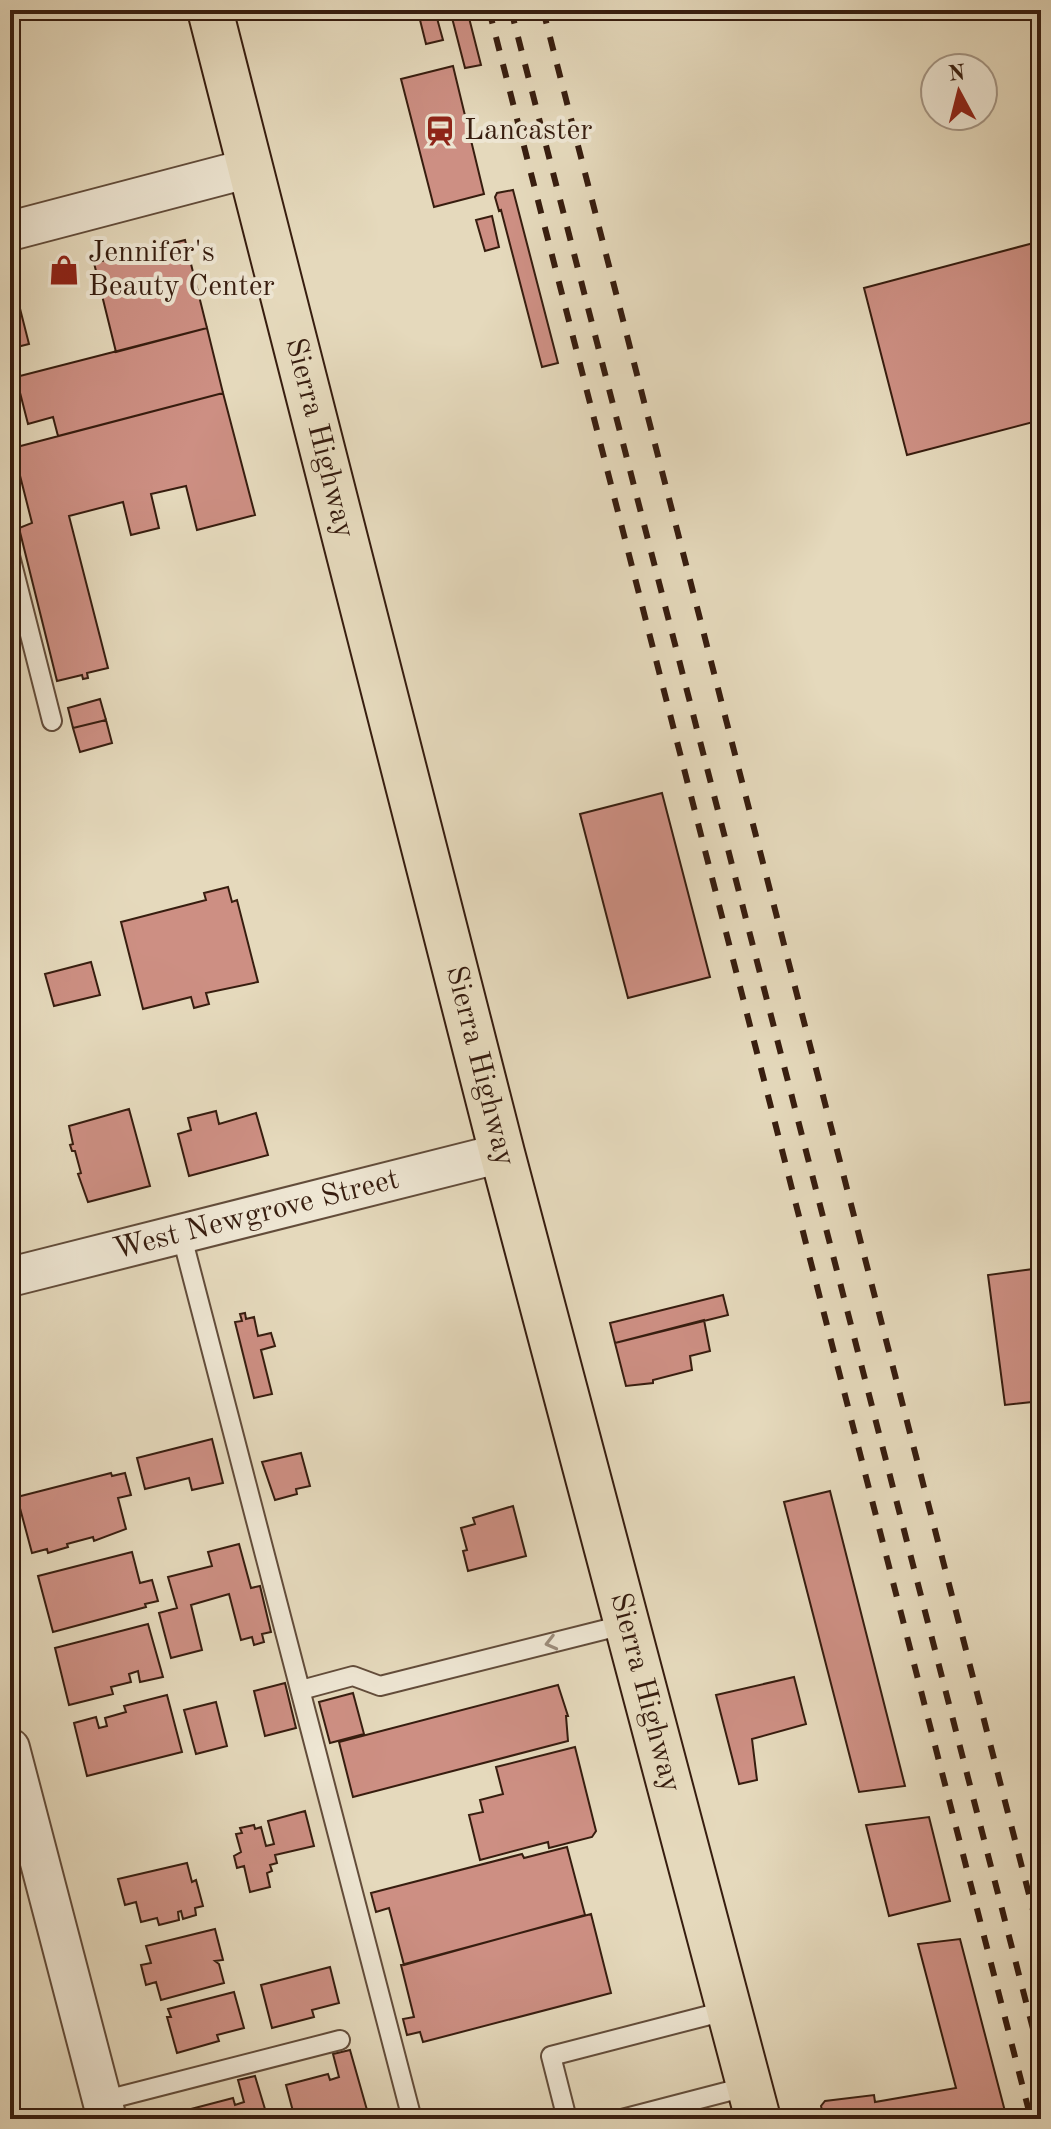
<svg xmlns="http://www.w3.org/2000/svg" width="1051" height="2129" viewBox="0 0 1051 2129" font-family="'Old Standard TT',serif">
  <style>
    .building { fill: #cd8f83; stroke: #371d0f; stroke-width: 2 }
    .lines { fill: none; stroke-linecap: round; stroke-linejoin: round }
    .service-casing { stroke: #624c3a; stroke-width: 22 }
    .minor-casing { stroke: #624c3a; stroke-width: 42 }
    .primary-casing { stroke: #371d0f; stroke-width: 48 }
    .service { stroke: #eee6d3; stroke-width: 18 }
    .minor { stroke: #eee6d3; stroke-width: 38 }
    .primary { stroke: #e5d9bc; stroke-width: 44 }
    .rail { stroke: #371d0f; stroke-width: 6; stroke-dasharray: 14 14; stroke-linecap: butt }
    .oneway { stroke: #9c8c7b }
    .labels { text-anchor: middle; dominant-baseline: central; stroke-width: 8; stroke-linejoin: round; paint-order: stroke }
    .poi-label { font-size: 30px; fill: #371d0f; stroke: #eee6d3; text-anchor: start }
    .street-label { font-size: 30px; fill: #371d0f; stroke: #eee6d3 }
  </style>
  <rect width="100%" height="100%" fill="#e5d9bc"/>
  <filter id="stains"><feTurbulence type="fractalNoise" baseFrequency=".0025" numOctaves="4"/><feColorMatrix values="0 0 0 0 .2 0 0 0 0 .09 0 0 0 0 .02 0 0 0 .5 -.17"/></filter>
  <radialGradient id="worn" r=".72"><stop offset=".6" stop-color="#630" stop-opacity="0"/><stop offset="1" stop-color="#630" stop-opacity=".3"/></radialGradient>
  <path class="building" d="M450 10H467L481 65 465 68Z
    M435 11 443 40 426 44 419 16Z
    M453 66 484 194 434 207 401 79Z
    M513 190 558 363 542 367 501 210 499 211 495 197 497 193Z
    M492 216 499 247 485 251 476 220Z
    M185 240 207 328 116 352 94 263Z
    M1041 241V420L907 455 864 288Z
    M14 285 29 344 13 348 10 336V286Z
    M207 328 223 393 58 436 53 417 28 424 16 377Z
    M223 393 255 515 197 530 186 486 151 494 159 528 131 535 123 502 69 516 108 668 87 673 88 678 83 679 82 675 57 681 19 528 32 523 13 448Z
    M100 699 106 720 73 728 68 708Z
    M106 720 112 743 80 752 73 728Z
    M662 793 710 977 628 998 580 814Z
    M228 887 232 902 237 900 258 982 206 993 209 1004 194 1008 191 997 143 1009 121 922 206 900 204 893Z
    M91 962 100 995 54 1006 45 974Z
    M129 1109 150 1186 88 1202 78 1174 81 1173 75 1151H72L70 1145 73 1144 69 1126Z
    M216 1111 219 1124 256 1113 268 1155 189 1176 178 1134 191 1130 188 1118Z
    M1041 1268V1401L1005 1405 988 1275Z
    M723 1295 728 1315 615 1343 610 1323Z
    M245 1313 246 1319 254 1317 258 1336 271 1333 275 1346 261 1350 272 1394 254 1398 235 1322 242 1321 240 1314Z
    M704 1320 710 1351 690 1356 692 1370 653 1380V1383L626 1386 615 1343Z
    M212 1439 223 1483 192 1490 189 1478 145 1489 137 1458Z
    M301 1453 310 1486 296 1489 297 1494 275 1500 262 1462Z
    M111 1473 112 1476 125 1473 131 1495 118 1498 126 1529 94 1541 93 1537 67 1544 68 1547 48 1553 47 1549 32 1553 17 1497Z
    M830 1491 905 1786 859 1792 784 1502Z
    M513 1506 526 1556 468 1571 463 1551 467 1550 461 1528 475 1524 473 1518Z
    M239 1544 251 1588 260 1586 271 1632 262 1634 264 1642 254 1645 252 1637 241 1640 229 1594 191 1605 202 1650 171 1658 159 1613 177 1608 168 1577 212 1566 208 1552Z
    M132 1552 140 1583 152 1580 158 1601 145 1604 146 1607 53 1632 38 1576Z
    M148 1624 163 1677 140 1682 138 1671 129 1674 131 1682 111 1687 113 1694 69 1705 55 1648Z
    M794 1677 806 1724 752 1739 757 1780 739 1784 716 1695Z
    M285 1683 296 1728 265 1736 254 1691Z
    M558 1685 568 1716H566L568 1741 353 1797 339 1742Z
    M353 1693 364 1734 330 1743 319 1702Z
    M167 1695 182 1752 87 1776 74 1723 96 1717 99 1728 107 1726 105 1718 126 1712 124 1706Z
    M216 1702 227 1746 196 1754 184 1710Z
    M575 1747 596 1831 592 1837 549 1848 548 1842 480 1860 469 1815 483 1812 480 1800 503 1794 496 1767Z
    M305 1811 314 1846 275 1855 277 1863 270 1865 272 1871 267 1873 270 1887 250 1892 244 1866 237 1868 234 1856 241 1852 236 1834 242 1833 240 1828 254 1825 255 1829 261 1827 266 1846 274 1844 268 1821Z
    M929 1817 950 1901 889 1916 866 1825Z
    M567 1847 585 1915 404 1965 389 1908 376 1912 371 1893 522 1854 524 1858Z
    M187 1863 192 1882 196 1880 203 1906 195 1908 196 1915 183 1919 181 1911 178 1912 179 1920 159 1925 157 1918 141 1922 136 1902 125 1905 118 1879Z
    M591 1914 611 1993 423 2042 420 2032 407 2035 403 2019 414 2017 401 1965Z
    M215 1929 223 1960 215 1961 219 1964 224 1983 161 2000 156 1982 146 1985 141 1965 151 1963 146 1946Z
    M960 1939 1007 2119H824L821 2106 825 2101 874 2095 875 2102 956 2088 918 1944Z
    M330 1967 339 2003 312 2010 314 2017 272 2028 261 1985Z
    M234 1992 244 2028 217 2035 219 2041 177 2053 167 2017H171L168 2009Z
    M350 2050 367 2110 330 2119H295L286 2085 328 2074 330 2080 339 2077 333 2054Z
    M255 2076 268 2119H194L191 2109 233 2098 235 2105 244 2102 238 2080Z"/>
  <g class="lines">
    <g class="service-casing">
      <path id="service" d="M10 556 52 721
        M181 1233 412 2119
        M301 1690 353 1676 380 1686 627 1624
        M102 2101 340 2040
        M567 2119 551 2056 729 2010
        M622 2119 749 2086"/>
    </g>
    <g class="minor-casing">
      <g id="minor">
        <path d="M10 231 250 168"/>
        <path id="s1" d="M10 1277 502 1153"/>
        <path d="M10 1748 107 2119"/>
      </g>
    </g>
    <g class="primary-casing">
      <g id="primary">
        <path id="s2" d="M210 10 502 1153 758 2119"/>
      </g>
    </g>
    <use href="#service" class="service"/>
    <use href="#minor" class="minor"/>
    <use href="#primary" class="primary"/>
    <path class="rail" d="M489 10 1031 2119
      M511 10 1041 2060
      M543 10 1041 1941"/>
  </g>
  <defs><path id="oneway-chevron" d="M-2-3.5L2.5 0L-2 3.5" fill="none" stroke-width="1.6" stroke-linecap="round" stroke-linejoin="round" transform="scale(2)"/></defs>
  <use class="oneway" href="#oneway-chevron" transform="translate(551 1643) rotate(166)"/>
  <defs>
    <g id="station-bare" transform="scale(2.4)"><path d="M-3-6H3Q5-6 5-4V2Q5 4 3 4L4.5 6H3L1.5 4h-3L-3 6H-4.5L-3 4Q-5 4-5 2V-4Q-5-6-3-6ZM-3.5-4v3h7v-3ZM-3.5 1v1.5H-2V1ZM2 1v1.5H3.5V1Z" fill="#8f2418" stroke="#eee6d3" stroke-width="2.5" paint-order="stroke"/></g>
    <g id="shop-bare" transform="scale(2.4)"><path d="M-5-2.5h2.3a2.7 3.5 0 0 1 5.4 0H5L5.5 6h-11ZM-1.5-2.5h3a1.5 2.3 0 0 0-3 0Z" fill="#8f2418" stroke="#eee6d3" stroke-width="2.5" paint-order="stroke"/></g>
  </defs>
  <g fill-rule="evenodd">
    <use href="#station-bare" x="440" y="131"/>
    <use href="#shop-bare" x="64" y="270"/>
  </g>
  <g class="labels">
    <g class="poi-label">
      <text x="464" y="131">Lancaster</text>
      <text x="88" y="253">Jennifer's<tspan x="88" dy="34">Beauty Center</tspan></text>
    </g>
    <g class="street-label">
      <text stroke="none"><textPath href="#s2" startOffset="442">Sierra Highway</textPath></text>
      <text stroke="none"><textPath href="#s2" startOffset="1090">Sierra Highway</textPath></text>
      <text stroke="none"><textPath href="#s1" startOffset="254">West Newgrove Street</textPath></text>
      <text stroke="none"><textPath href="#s2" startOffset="1738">Sierra Highway</textPath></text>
    </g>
  </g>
  <rect width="1051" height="2129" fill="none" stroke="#e5d9bc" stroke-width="40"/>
  <rect x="12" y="12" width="1027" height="2105" fill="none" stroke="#371d0f" stroke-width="4"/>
  <rect x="20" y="20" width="1011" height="2089" fill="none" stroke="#371d0f" stroke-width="2"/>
  <g transform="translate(959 92) rotate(353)"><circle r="38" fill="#eee6d3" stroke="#a59685" stroke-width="2"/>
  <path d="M0-6L14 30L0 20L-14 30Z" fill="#8f2418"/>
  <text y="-12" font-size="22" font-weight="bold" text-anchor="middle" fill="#371d0f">N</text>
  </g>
  <rect width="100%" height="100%" filter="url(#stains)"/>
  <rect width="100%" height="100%" fill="url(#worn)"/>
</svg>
